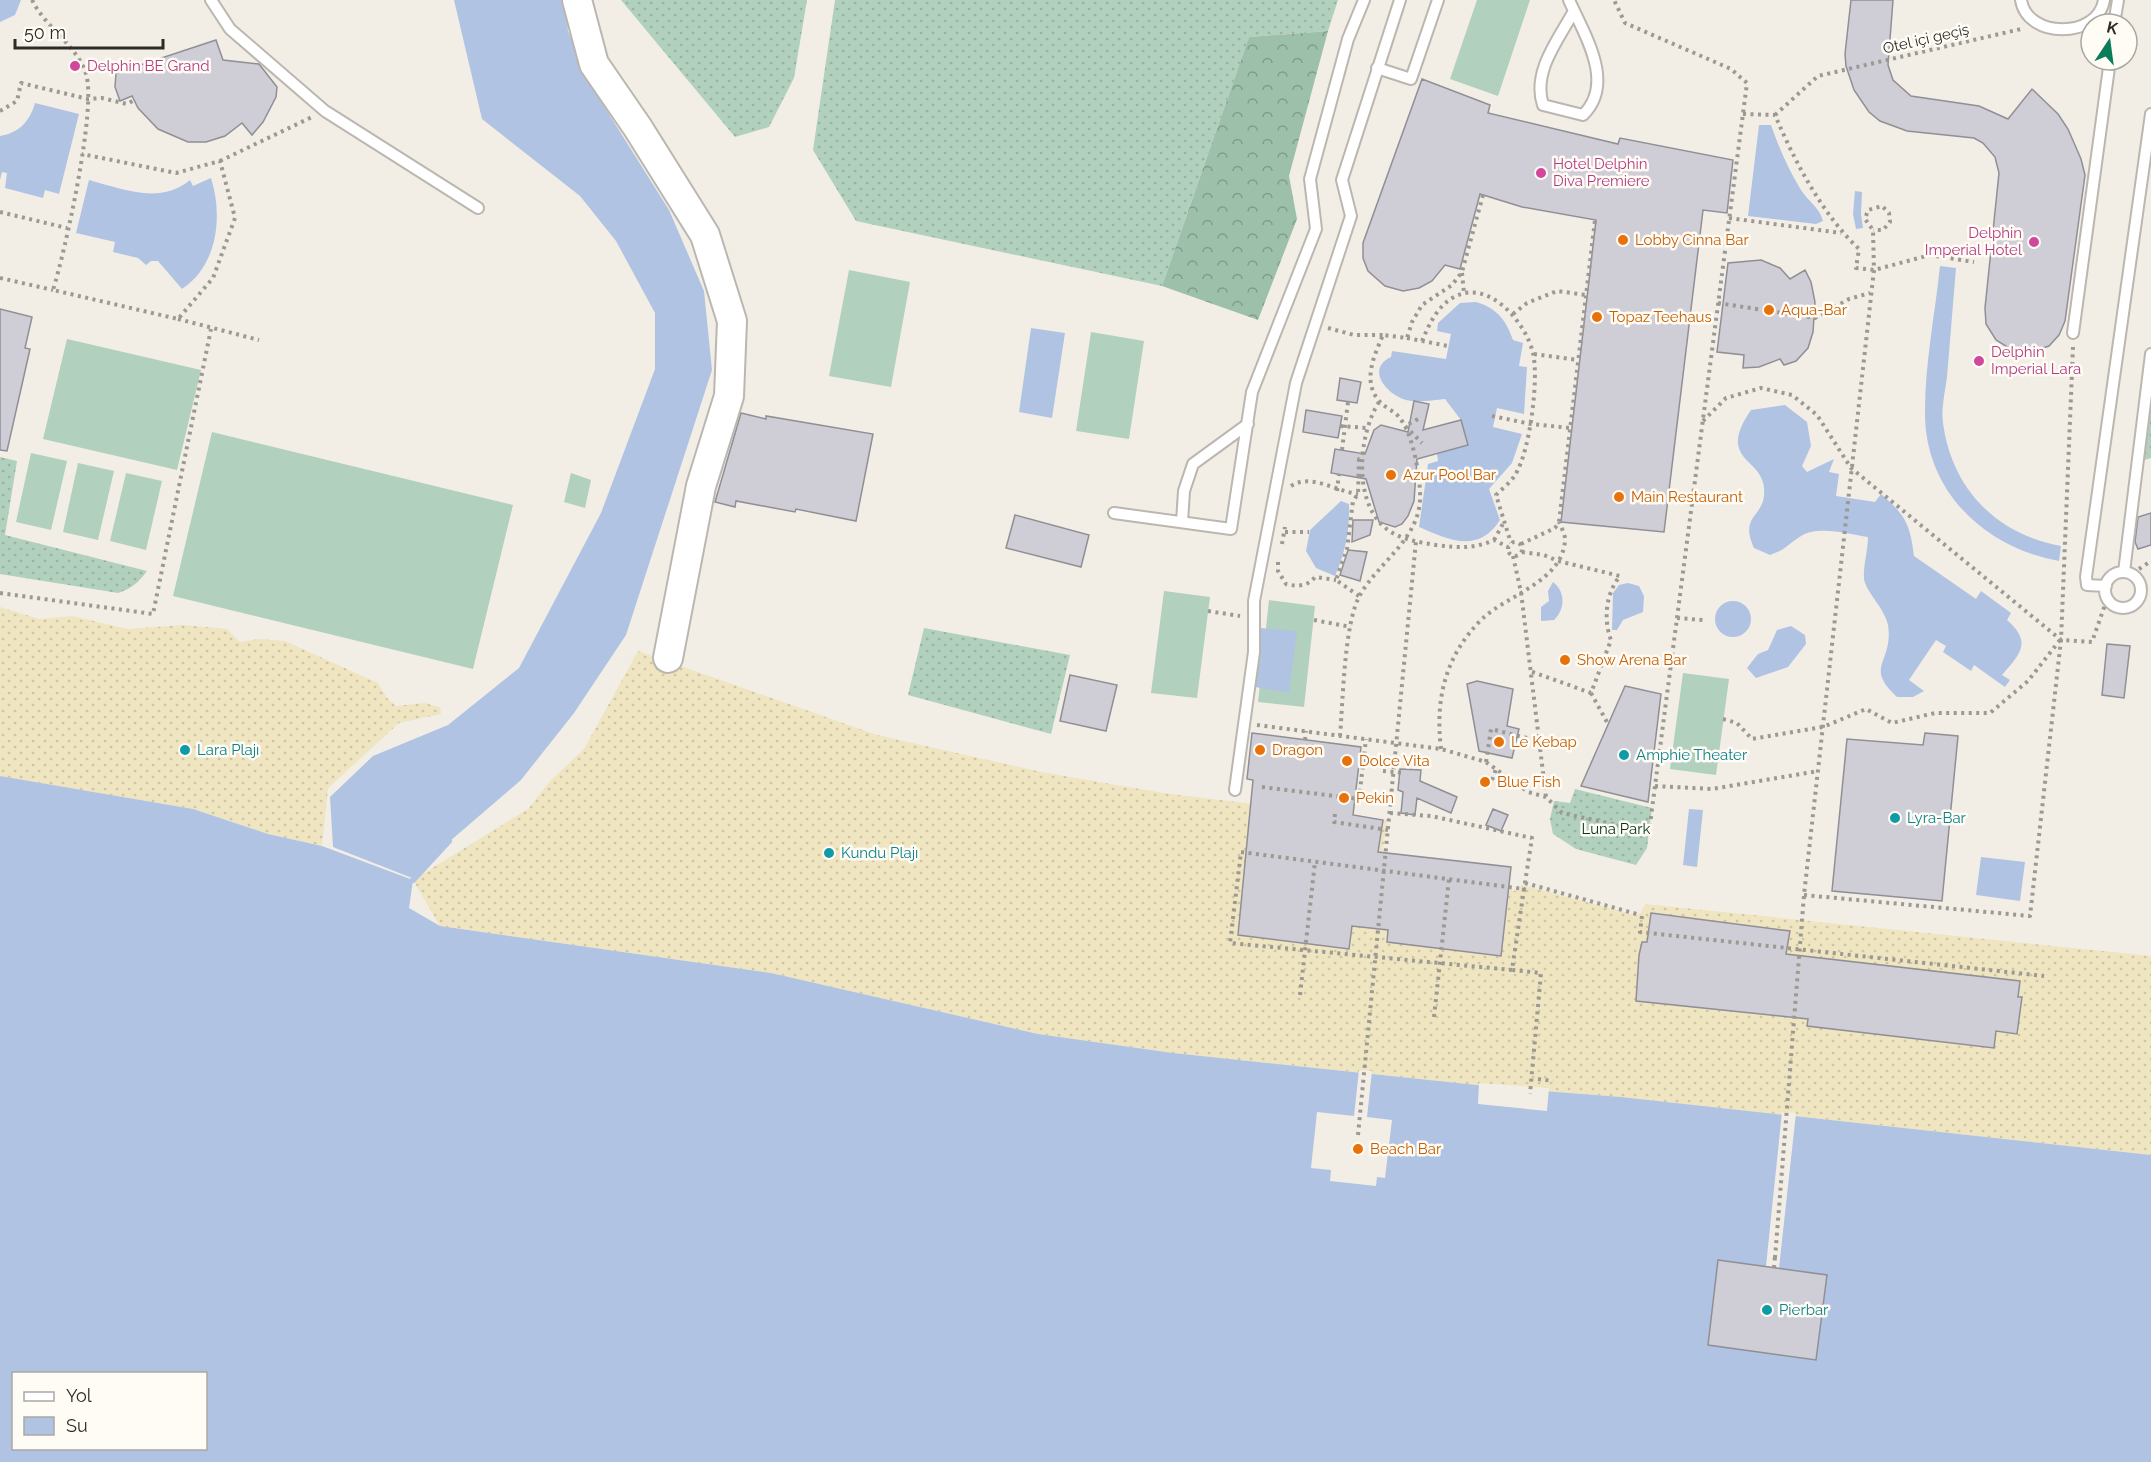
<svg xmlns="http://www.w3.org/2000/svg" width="2151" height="1462" viewBox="0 0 2151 1462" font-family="Raleway,sans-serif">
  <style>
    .grass { fill: url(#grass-dots) }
    .forest { fill: url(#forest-crowns) }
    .sand { fill: url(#sand-dots) }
    .pitch { fill: #b1d0bd }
    .water { fill: #b0c3e2; fill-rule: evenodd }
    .pier { fill: #f2eee6 }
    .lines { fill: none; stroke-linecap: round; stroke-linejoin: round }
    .stream { stroke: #b0c3e2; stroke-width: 6 }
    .building { fill: #cfcdd5; stroke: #908f96; stroke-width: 1.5 }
    .lane-casing { stroke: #bbb7b0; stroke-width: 14 }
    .secondary-casing { stroke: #bbb7b0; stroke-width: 32 }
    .path { stroke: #9c9993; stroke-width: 4; stroke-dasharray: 3 4.5; stroke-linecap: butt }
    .lane { stroke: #fff; stroke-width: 10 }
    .secondary { stroke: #fff; stroke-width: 28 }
    .hotel-dot { fill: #d1479c; stroke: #fffcf5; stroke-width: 2 }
    .food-dot { fill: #e8710a; stroke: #fffcf5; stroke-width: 2 }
    .culture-dot { fill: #0f9aa8; stroke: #fffcf5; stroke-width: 2 }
    .labels { text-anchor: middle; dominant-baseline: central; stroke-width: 5; stroke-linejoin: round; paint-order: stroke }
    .street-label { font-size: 15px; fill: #2c2b28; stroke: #fffcf5 }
    .hotel-label { font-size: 15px; fill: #b23c85; stroke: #fffcf5; text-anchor: start }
    .food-label { font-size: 15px; fill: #c56008; stroke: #fffcf5; text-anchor: start }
    .culture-label { font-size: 15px; fill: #0d838f; stroke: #fffcf5; text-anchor: start }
    .park-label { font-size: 15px; fill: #06351f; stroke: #fffcf5 }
  </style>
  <defs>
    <pattern id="grass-dots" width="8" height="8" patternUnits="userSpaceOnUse" patternTransform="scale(1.5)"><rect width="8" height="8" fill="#b1d0bd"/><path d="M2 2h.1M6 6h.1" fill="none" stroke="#98b3a2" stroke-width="1.8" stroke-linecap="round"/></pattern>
    <pattern id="forest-crowns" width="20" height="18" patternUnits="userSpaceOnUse" patternTransform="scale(1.5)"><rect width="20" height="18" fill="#9dc0ab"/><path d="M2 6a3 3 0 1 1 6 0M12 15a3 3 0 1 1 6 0" fill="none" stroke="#809c8b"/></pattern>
    <pattern id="sand-dots" width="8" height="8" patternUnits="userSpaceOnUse" patternTransform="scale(1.5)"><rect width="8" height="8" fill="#efe5c0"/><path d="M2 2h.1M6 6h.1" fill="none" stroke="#cdc5a5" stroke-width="1.8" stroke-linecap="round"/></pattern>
  </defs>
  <rect width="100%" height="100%" fill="#f2eee6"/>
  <path class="grass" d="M621 0H807L794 78 769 127 735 137Z
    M835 0H1338L1328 31 1249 37 1162 286 856 221 813 150Z
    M2151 367V458L2138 462Z
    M0 457 17 461 5 535 147 571C139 582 131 589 118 593L0 574Z
    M924 628 1070 655 1051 734 908 695Z
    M1575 789 1652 808 1647 848 1636 865 1576 849 1553 834 1550 819 1554 801 1570 803Z"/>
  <path class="forest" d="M1328 31 1289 176 1297 219 1258 320 1162 286 1249 37Z"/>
  <path class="sand" d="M0 607 39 619 73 616 127 629 183 625 227 629 240 642 259 639 285 641 378 683 387 698 396 706 424 703 440 707 441 714 399 723 328 788 322 846 268 834 193 809 0 776Z
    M638 651 877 735 1041 772 1163 793 1387 820 1380 871 1517 891 1522 885 1635 915 1641 913 1645 904 2151 956V1155L1621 1097 1505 1088 1173 1053 1038 1034 771 973 440 926 413 880 528 809 550 781 584 749Z"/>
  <path class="pitch" d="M1477 0H1530L1498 96 1450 79Z
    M849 270 910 282 891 387 829 376Z
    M1091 332 1144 341 1129 439 1076 431Z
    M67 339 201 370 177 470 43 439Z
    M212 432 513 505 473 669 173 596Z
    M31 453 67 461 51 530 16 522Z
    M78 463 114 471 98 540 63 532Z
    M126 473 162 481 146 550 110 541Z
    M571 473 591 480 585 508 564 502Z
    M1164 591 1210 597 1197 698 1151 693Z
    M1269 600 1315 606 1304 707 1258 702Z
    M1683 673 1729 679 1716 775 1670 769Z"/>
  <path class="water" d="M0 0H21L15 15 0 22Z
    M454 0H565L568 31 592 87 669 210 704 291 712 370 626 635 574 713 521 780 429 859 412 878 333 847 330 797 373 756 448 725 519 668 601 513 655 369V313L616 241 580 196 482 119Z
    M35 103 79 114 59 194 45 190 43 198 5 188 7 173 2 172 0 180V136C19 133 30 121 35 103Z
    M1759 125H1771C1779 148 1788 169 1801 190 1808 201 1820 208 1823 221L1816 224 1748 216Z
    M211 178C223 216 218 265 182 289L158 261H151L146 265 138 258 113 252 115 242 76 233 89 180C123 189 160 205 190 180L193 186Z
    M1855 191 1862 192 1861 214 1863 228 1856 229 1853 214Z
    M1940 266 1956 268C1953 304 1950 341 1947 377 1945 392 1941 409 1943 423 1952 489 1996 534 2061 546L2059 561C1985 548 1924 491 1925 411 1925 363 1935 314 1940 266Z
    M1476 302C1497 308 1506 320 1513 340L1523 343 1519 366 1527 367 1524 414 1497 408 1493 427 1522 434 1512 463 1489 489 1500 520C1478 554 1449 540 1419 527L1428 464 1438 461 1437 454 1468 444 1461 420 1445 399C1434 400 1417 403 1406 400 1387 395 1365 369 1391 357L1392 351 1446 359 1451 334 1437 331 1438 323 1460 303Z
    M1031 328 1065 333 1052 418 1019 412Z
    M1785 405 1807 422 1811 446 1802 466 1807 472 1834 459 1829 472 1839 474 1836 496 1875 502 1881 494C1905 515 1910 523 1914 556L1976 599 1981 591 2011 613 2007 620C2032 642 2021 653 2002 675L2010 680 2005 687 1974 665 1971 671 1943 652 1946 646 1936 640 1909 680 1924 691 1913 697H1897C1863 666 1894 663 1888 625 1885 609 1866 592 1864 579 1863 566 1868 550 1868 537 1848 534 1816 524 1798 538 1786 546 1785 550 1770 555L1754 548C1738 513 1767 518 1764 488 1762 457 1716 461 1751 410Z
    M1341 501 1349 504C1350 529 1345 554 1335 576L1316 568 1306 551 1310 530Z
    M1553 582C1566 592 1565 609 1554 620L1541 621V607L1549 601 1548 591Z
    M1628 583 1639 586 1644 596 1643 612 1623 620 1617 630H1612L1613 593 1619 585Z
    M1715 619a18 18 0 1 1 36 0a18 18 0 1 1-36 0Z
    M1791 626 1805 635 1806 644 1788 667 1756 678 1747 668 1758 654 1768 650 1777 630Z
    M1261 628 1297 631 1289 693 1255 687Z
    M0 776 193 809 268 834 322 846 413 880 409 908 440 926 771 973 1038 1034 1173 1053 1505 1088 1621 1097 2151 1155V1462H0ZM14 1374H206V1448H14Z
    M1689 809 1703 810 1697 867 1683 865Z
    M1981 857 2025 862 2020 901 1976 895Z"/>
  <path class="pier" d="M1359 1070 1372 1071 1367 1117 1392 1120 1385 1178 1377 1177 1376 1186 1330 1181 1331 1170 1311 1168 1317 1112 1354 1116Z
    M1479 1083 1549 1088 1547 1111 1478 1104Z
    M1782 1112 1796 1113 1779 1268 1766 1266Z"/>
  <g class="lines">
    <path class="stream" d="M413 880 449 841"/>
  </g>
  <path class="building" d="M1851 0H1893L1888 65 1893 80 1911 96 1979 106 2008 119 2032 89 2058 114 2068 129 2081 159 2085 175 2065 321 2059 335 2049 346 2027 353 2012 350 1996 340 1986 324 1985 308 1999 173 1995 157 1983 143 1974 138 1907 131 1880 121 1869 112 1854 90 1846 66 1845 54Z
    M216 40 223 60 259 64 277 87 276 97 263 122 252 135 242 123 225 136 206 142H188L158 129 138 108 132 96 120 101 115 87 116 73Z
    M1422 79 1490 105 1488 113 1618 144 1620 138 1733 160 1727 213 1703 210 1664 532 1561 522 1596 220 1522 207 1480 194 1460 269 1445 265 1432 281 1419 288 1403 291 1385 286 1368 271 1363 258V243Z
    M1761 260 1780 268 1790 279 1805 270 1811 282 1815 302 1813 332 1808 348 1796 361 1784 365 1780 359 1759 367 1743 368 1744 355 1717 352 1728 263Z
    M0 309 32 317 25 348 30 349 7 451 0 450Z
    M1340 378 1361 382 1357 403 1337 400Z
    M1414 401 1429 404 1423 430 1461 420 1468 445 1417 459 1414 501 1408 516 1402 524 1395 527 1379 522 1366 479 1331 473 1335 449 1365 454 1374 430 1381 425 1408 432Z
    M1306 410 1342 416 1338 438 1303 432Z
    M741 413 766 419V416L873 434 856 521 796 509 795 512 736 501 735 507 715 502Z
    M2151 513V545L2138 549 2135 542 2138 517Z
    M1015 515 1089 535 1081 567 1006 548Z
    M1353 520H1373L1370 535 1352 542Z
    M1348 550 1367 552 1360 581 1340 575Z
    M2107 644 2130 646 2124 698 2102 695Z
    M1070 675 1117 685 1106 731 1060 721Z
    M1477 681 1513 689 1507 726 1519 729 1512 758 1479 751 1467 684Z
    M1625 686 1661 694 1648 802 1581 786Z
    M1252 733 1361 747 1353 815 1383 820 1378 852 1511 867 1501 956 1387 942 1388 930 1352 926 1349 949 1238 935 1253 780 1247 779Z
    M1925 733 1958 736 1942 901 1832 891 1847 739 1923 745Z
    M1400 769 1421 770 1420 781 1457 797 1451 813 1417 798 1415 815 1401 813 1403 792 1398 790Z
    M1493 809 1508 815 1501 831 1486 825Z
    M1651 913 1790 931 1786 954 2020 981 2018 997H2022L2017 1034 1996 1031 1994 1048 1807 1026 1808 1019 1636 1001 1639 955 1642 942H1647Z
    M1718 1260 1827 1275 1816 1360 1708 1345Z"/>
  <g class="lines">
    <g class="lane-casing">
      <path id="lane" d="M211 0 230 29 325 111 478 208
        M1569 0C1584 34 1616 83 1583 115L1543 105C1532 72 1558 40 1574 11
        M2021 0C2027 39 2098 39 2104 0
        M2114 24 2118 0
        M1377 68 1411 79 1438 0
        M2073 333 2110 60
        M1114 513 1231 529 1252 392 1316 229 1310 179 1348 39 1364 0
        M1182 522 1184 491 1193 464 1248 424
        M2124 572 2151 354
        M2105 590a18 18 0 1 1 36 0a18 18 0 1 1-36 0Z
        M2106 586 2087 585 2086 577 2151 114
        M1235 790 1254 652V601L1296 383 1351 216 1342 180 1400 0"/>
    </g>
    <g class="secondary-casing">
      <path id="secondary" d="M577 0 594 64 638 128 705 235 732 321 729 396 701 486 668 658"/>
    </g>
    <path class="path" d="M32 0C45 27 77 45 86 74 97 108 65 252 53 290L178 319 213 278 235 218 220 161 176 173 82 154
      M0 111 17 101 21 83 88 99 102 98 127 104 134 100
      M1743 114 1775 115C1795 162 1822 214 1859 249L1856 268 1874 270 1930 255 1974 262
      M1775 115 1818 76 2021 29
      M220 161 312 117
      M0 212 67 228
      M1729 218 1841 233
      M1462 273 1464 293
      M0 278 53 290
      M1718 303 1815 318 1849 299 1870 293
      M1513 314 1527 303 1557 291 1586 295
      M178 319 259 340
      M1328 328 1354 335H1383
      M1407 338 1448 346
      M1422 341C1429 325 1437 306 1454 297 1489 278 1526 323 1533 353 1539 379 1530 452 1515 475 1511 482 1502 489 1496 495L1511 543
      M1534 354 1578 360
      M1379 402C1358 435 1352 504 1388 530 1402 540 1419 542 1436 545 1458 548 1474 549 1494 540L1508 547
      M1492 416 1531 424 1570 428
      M1418 419 1405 426 1422 443
      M1703 421 1726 398 1761 388 1792 395 1817 415 1851 468 2061 640 2092 642 2107 599
      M1340 426 1367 428
      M1342 450 1348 402
      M1291 486C1311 473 1335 491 1358 494
      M1337 491 1339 474
      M1285 532H1309
      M1494 540 1504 522
      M1508 549a7 7 0 1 1 14 0a7 7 0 1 1-14 0Z
      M1282 544 1285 527
      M1521 544 1555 528 1559 522 1595 220
      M1522 552 1544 555 1558 561 1620 576C1606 593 1603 619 1611 640L1591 693 1530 671
      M1513 556 1521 592 1546 797
      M1278 562V571L1286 584C1298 587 1308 586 1315 577L1336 580
      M2139 569 2151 561
      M0 593 153 614 211 329
      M1359 596 1336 580 1347 549 1353 501 1358 494 1359 459 1362 460
      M1208 611 1240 616
      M1677 618 1703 620
      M1314 620 1351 627
      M1591 693 1608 724
      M1723 719 1737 723 1752 739 1823 727 1866 709 1892 723 1935 713H1990L2028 681 2060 640
      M1257 725 1441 749 1486 762 1528 792 1546 797 1562 813 1649 832 1747 83 1731 69 1625 23 1614 0
      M1340 736C1343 702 1344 623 1360 595 1378 563 1418 540 1420 500 1421 479 1413 433 1399 417 1394 411 1386 408 1381 403 1361 383 1374 356 1383 335L1407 338 1412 322 1422 305 1452 285 1462 272 1483 195
      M1305 740 1306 731
      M1441 749C1435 699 1445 656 1482 619 1507 595 1564 581 1565 539 1565 534 1561 527 1559 522
      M1486 762 1491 729 1539 741
      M1383 771 1405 773
      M1492 780 1496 769
      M1655 786 1712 789 1818 771
      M1262 787 1359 799 1366 739
      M1390 813 1431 816 1532 838 1524 889
      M1335 814 1334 822 1388 830
      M1525 883 1637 914
      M1804 895 2030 916 2061 640 2073 347
      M1642 916 1640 932 2044 976
      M1512 970 1230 943 1241 852 1524 889 1512 970 1541 973 1530 1094
      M1300 995 1315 862
      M1434 1017 1449 879
      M1538 1079 1553 1081
      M1358 1135 1416 541
      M1775 1258 1804 895 1874 270 1873 230 1865 219 1868 210 1882 206 1889 213 1890 222 1883 230H1873
      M1774 1268 1775 1256"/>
    <use href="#lane" class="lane"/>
    <use href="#secondary" class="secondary"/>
  </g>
  <g class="hotel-dot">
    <circle cx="75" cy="66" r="6"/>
    <circle cx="1541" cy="173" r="6"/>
    <circle cx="2034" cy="242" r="6"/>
    <circle cx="1979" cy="361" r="6"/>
  </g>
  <g class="food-dot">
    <circle cx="1623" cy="240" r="6"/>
    <circle cx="1769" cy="310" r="6"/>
    <circle cx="1597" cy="317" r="6"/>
    <circle cx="1391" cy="475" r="6"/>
    <circle cx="1619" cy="497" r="6"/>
    <circle cx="1565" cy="660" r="6"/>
    <circle cx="1499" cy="742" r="6"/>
    <circle cx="1260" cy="750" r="6"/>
    <circle cx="1347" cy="761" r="6"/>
    <circle cx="1485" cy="782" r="6"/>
    <circle cx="1344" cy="798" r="6"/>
    <circle cx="1358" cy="1149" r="6"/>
  </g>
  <g class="culture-dot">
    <circle cx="185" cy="750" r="6"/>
    <circle cx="1624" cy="755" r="6"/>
    <circle cx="1895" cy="818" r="6"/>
    <circle cx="829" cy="853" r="6"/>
    <circle cx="1767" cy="1310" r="6"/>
  </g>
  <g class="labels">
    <g class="street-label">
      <text transform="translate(1926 39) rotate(-13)">Otel içi geçiş</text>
    </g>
    <g class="hotel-label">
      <text x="87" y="66">Delphin BE Grand</text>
      <text x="1553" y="164">Hotel Delphin<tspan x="1553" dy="17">Diva Premiere</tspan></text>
      <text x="2022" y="233" text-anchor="end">Delphin<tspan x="2022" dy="17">Imperial Hotel</tspan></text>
      <text x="1991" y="352">Delphin<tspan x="1991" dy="17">Imperial Lara</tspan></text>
    </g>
    <g class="food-label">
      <text x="1635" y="240">Lobby Cinna Bar</text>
      <text x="1781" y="310">Aqua-Bar</text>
      <text x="1609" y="317">Topaz Teehaus</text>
      <text x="1403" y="475">Azur Pool Bar</text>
      <text x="1631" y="497">Main Restaurant</text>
      <text x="1577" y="660">Show Arena Bar</text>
      <text x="1511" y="742">Le Kebap</text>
      <text x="1272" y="750">Dragon</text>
      <text x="1359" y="761">Dolce Vita</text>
      <text x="1497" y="782">Blue Fish</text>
      <text x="1356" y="798">Pekin</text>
      <text x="1370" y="1149">Beach Bar</text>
    </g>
    <g class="culture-label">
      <text x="197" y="750">Lara Plajı</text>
      <text x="1636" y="755">Amphie Theater</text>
      <text x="1907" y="818">Lyra-Bar</text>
      <text x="841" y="853">Kundu Plajı</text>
      <text x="1779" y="1310">Pierbar</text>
    </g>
    <g class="park-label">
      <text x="1616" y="829">Luna Park</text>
    </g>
  </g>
  <rect x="12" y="1372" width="195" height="78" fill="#fffcf5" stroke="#aba8a3" stroke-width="1.5"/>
  <rect x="24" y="1392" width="30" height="9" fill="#ffffff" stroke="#aba8a3" stroke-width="1.5"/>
  <text x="66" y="1402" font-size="18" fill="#2c2b28">Yol</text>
  <rect x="24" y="1417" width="30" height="18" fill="#b0c3e2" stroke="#aba8a3" stroke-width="1.5"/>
  <text x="66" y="1432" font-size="18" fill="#2c2b28">Su</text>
  <g transform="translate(2109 42) rotate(13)"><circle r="28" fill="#fffcf5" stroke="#aba8a3" stroke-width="1.5"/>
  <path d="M0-4.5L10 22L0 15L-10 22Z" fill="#097c58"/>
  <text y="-9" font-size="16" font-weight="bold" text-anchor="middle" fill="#2c2b28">K</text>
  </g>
  <path d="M15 39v9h148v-9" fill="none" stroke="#2c2b28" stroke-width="3"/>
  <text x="24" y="39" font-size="18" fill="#2c2b28" stroke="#fffcf5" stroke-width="4.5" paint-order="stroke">50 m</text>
</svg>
